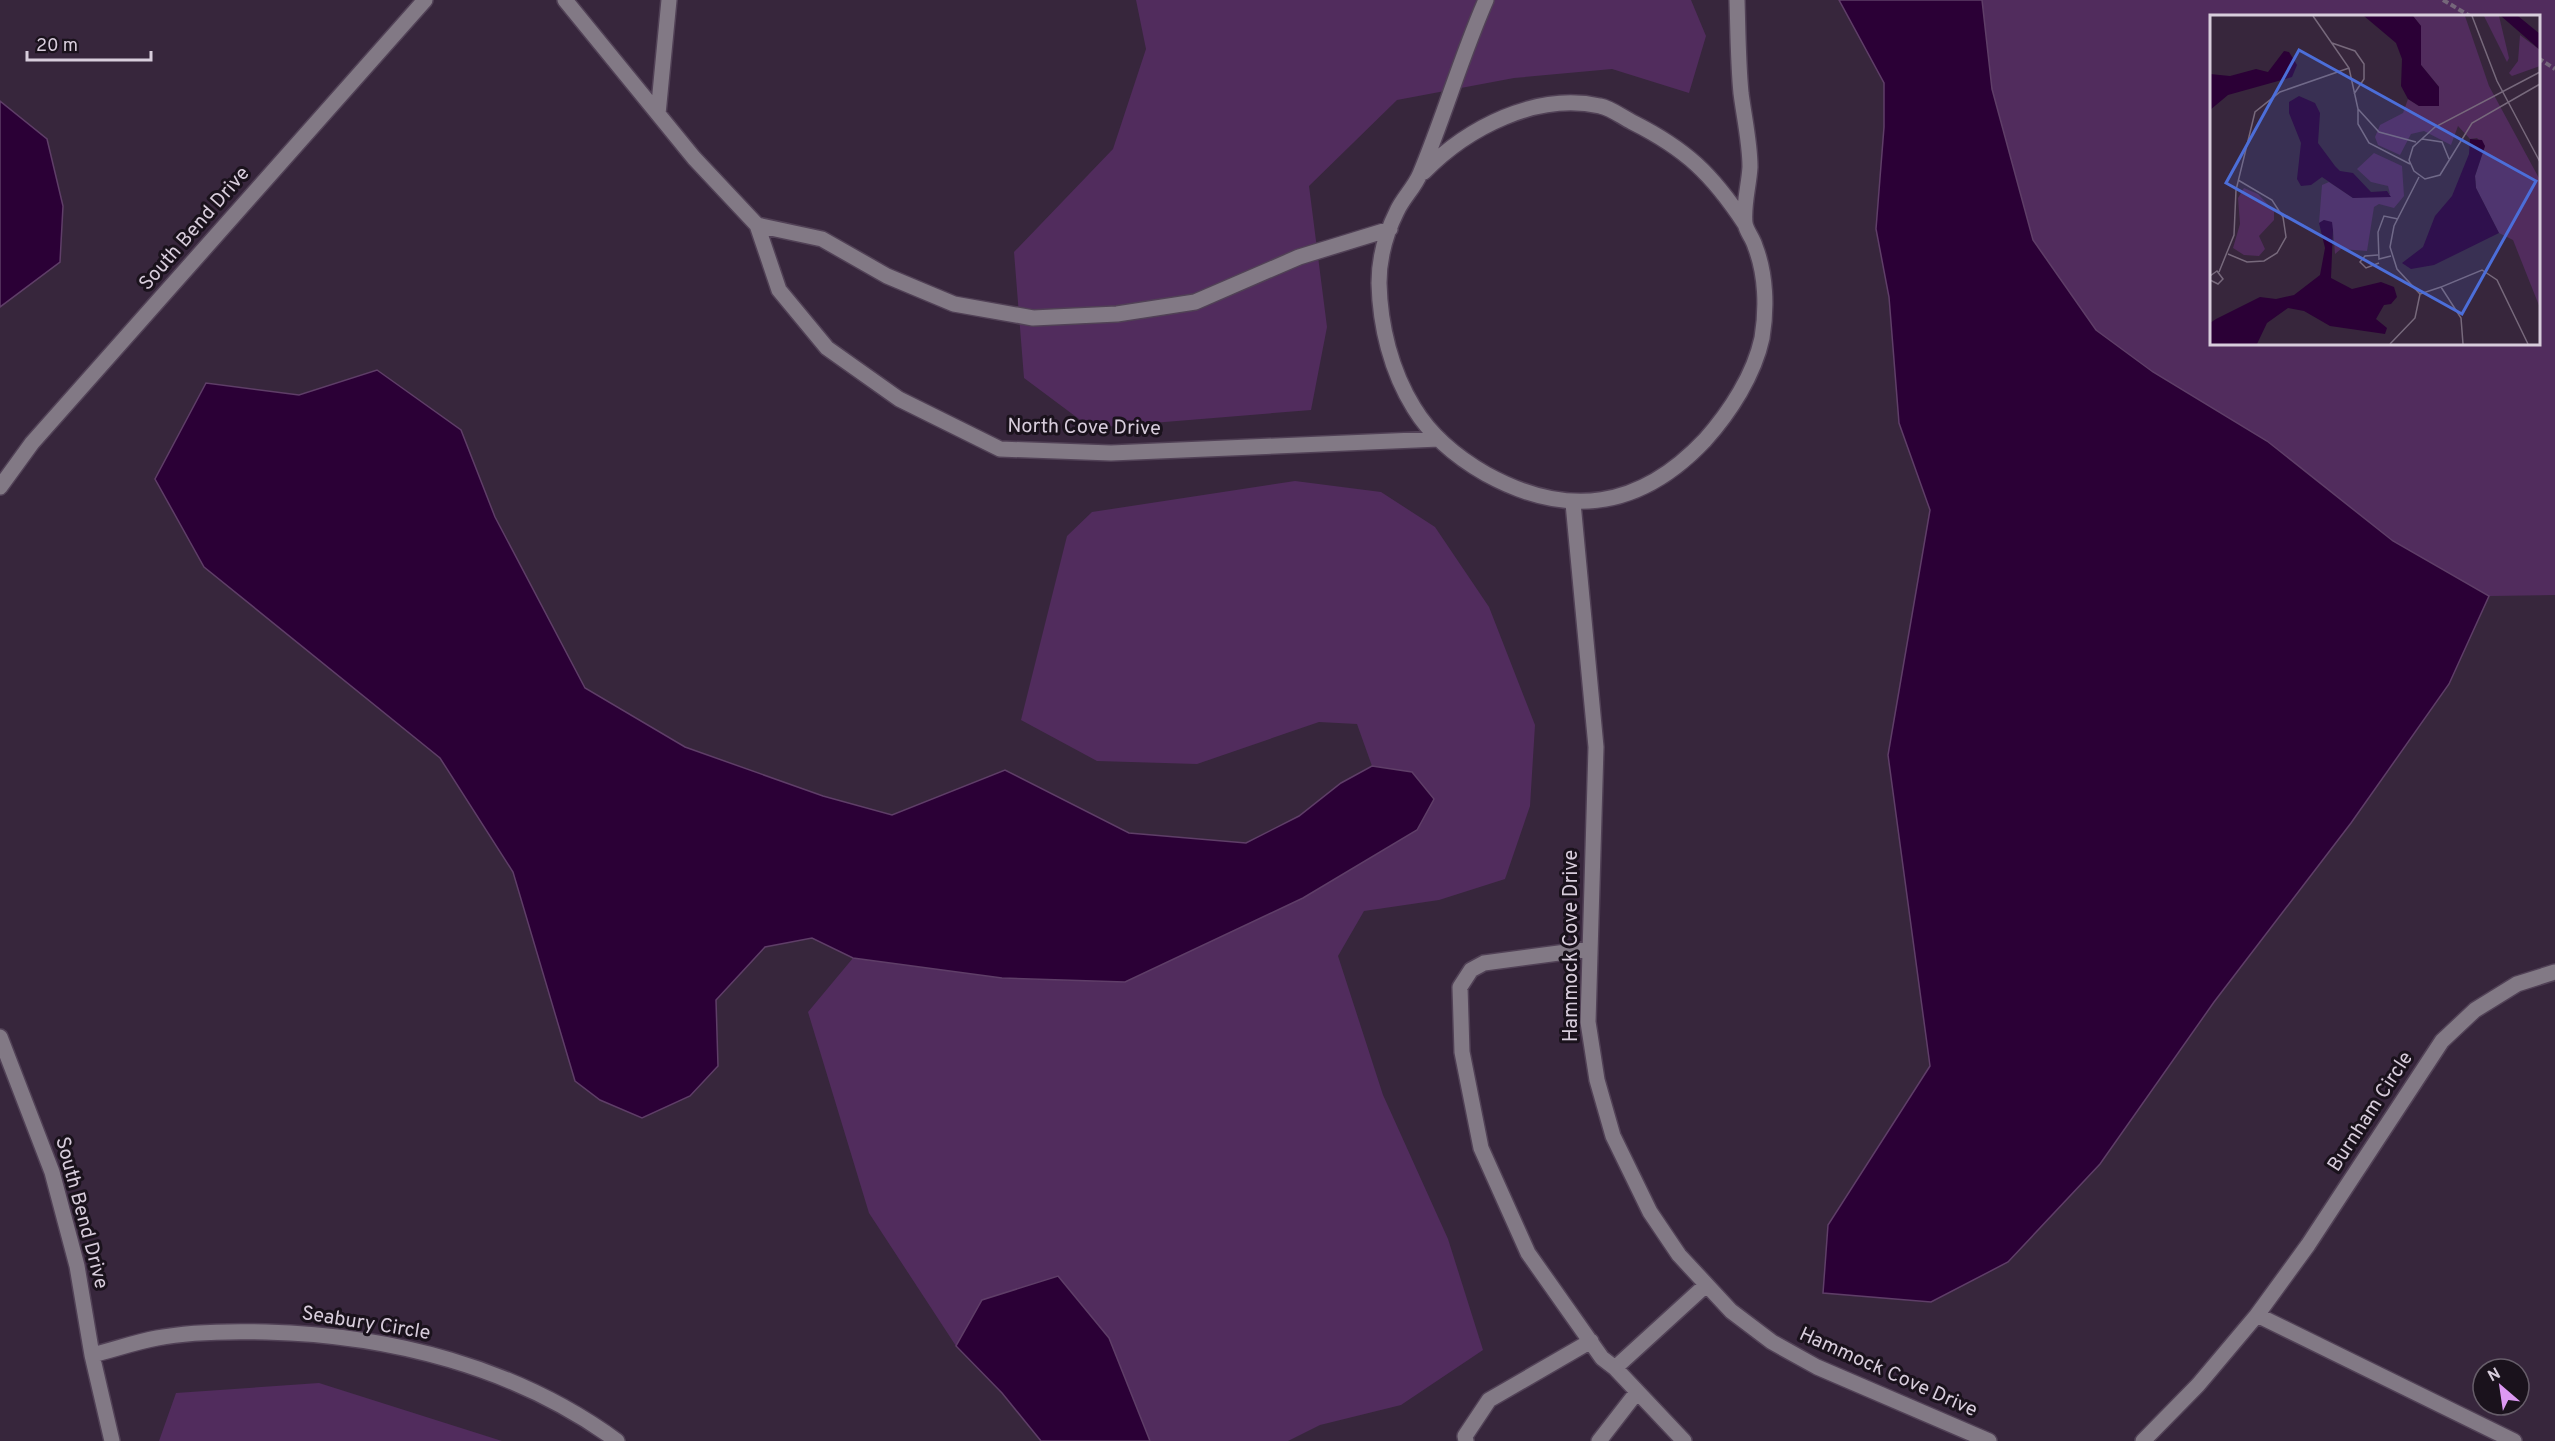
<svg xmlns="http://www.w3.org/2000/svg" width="2555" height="1441" viewBox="0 0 2555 1441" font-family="Overpass,sans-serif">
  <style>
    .green { fill: #512c5d; fill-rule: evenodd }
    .water { fill: #2b0036; stroke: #5f3e68; stroke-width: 1.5 }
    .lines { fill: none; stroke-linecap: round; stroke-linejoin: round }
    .minor-casing { stroke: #514156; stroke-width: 18 }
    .path { stroke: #75667a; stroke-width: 4; stroke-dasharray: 6 3; stroke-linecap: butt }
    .minor { stroke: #827985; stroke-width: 15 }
    .labels { text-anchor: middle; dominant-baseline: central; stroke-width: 6; stroke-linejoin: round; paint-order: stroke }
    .street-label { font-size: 20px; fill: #d8cddc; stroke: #1a121c }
    .inset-road { fill: none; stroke: #77697c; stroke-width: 1.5 }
    .view { fill: #4c6ed9; fill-opacity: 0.15; stroke: #4c6ed9; stroke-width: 3 }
    .inset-edge { fill: none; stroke: #d8cddc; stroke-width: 3 }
  </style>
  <rect width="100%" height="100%" fill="#37263c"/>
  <path class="green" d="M1136 0H1691L1706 36 1689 93 1612 69 1514 78 1397 100 1309 186 1327 327 1311 410 1091 428 1024 378 1014 252 1113 149 1146 49Z
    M1982 0H2555V595L2489 596 2393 541 2267 441 2153 372 2096 330 2033 240 1992 89ZM2212 16H2538V344H2212Z
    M1295 481 1381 492 1435 527 1489 607 1535 725 1530 806 1505 879 1439 900 1364 911 1338 956 1383 1095 1448 1239 1483 1350 1401 1405 1320 1425 1288 1441H1150L982 1300 956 1346 869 1213 808 1012 853 958 1002 978 1412 772 1372 766 1357 724 1319 722 1197 764 1097 761 1021 720 1067 536 1092 512Z
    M319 1383 502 1441H159L176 1393Z"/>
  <path class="water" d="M1839 0H1982L1992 89 2033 240 2096 330 2153 372 2267 441 2393 541 2489 596 2449 684 2351 823 2214 1002 2100 1164 2008 1262 1931 1302 1823 1293 1828 1225 1930 1066 1888 755 1930 510 1899 423 1889 297 1876 229 1884 127V83Z
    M0 101 47 139 63 206 60 262 0 307Z
    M377 370 461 430 495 517 585 688 685 747 823 796 892 815 1005 770 1129 833 1246 843 1299 816 1341 783 1372 766 1412 772 1434 799 1417 830 1303 898 1125 982 1002 978 853 958 812 938 765 947 716 1000 718 1066 690 1096 642 1118 600 1100 575 1081 513 872 440 758 204 567 155 479 206 383 299 395Z
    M1058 1276 1109 1338 1150 1441H1041L1002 1393 956 1346 982 1300Z"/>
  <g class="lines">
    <g class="minor-casing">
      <path id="minor" d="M565 0 694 158 757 225
        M1486 0C1461 57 1444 117 1420 174 1414 188 1403 198 1397 211 1386 233 1379 259 1379 283 1380 326 1391 371 1414 408 1431 436 1458 458 1486 474 1568 519 1640 509 1705 440 1730 412 1754 375 1762 338 1767 308 1766 274 1755 246 1753 238 1746 231 1745 223 1743 206 1749 185 1750 167 1750 143 1744 117 1741 93 1738 62 1738 31 1737 0
        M658 114 669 0
        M1424 172C1467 128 1536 92 1600 106 1611 108 1622 117 1632 122 1686 149 1712 174 1745 224
        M1390 229 1299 257 1195 302 1117 314 1033 318 954 304 887 276 822 239 757 225 779 290 827 348 899 399 1000 449 1111 453 1439 439
        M0 487 32 443 425 0
        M1573 503 1596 747 1588 1022 1597 1080 1613 1136 1650 1212 1679 1255 1731 1311 1772 1342 1817 1367 1989 1441
        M1589 949 1484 963 1471 970 1460 987 1462 1052 1481 1148 1528 1253 1602 1358 1615 1368 1706 1285
        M0 1037 52 1172 77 1266 92 1355 112 1441
        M92 1355C113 1350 135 1342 157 1338 193 1331 230 1331 266 1332 390 1335 516 1367 617 1441
        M1615 1368 1684 1441
        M1466 1441 1465 1436 1489 1400 1591 1341
        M1599 1441 1637 1392
        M2143 1441 2198 1385 2257 1315
        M2514 1441 2257 1315 2308 1245 2442 1041 2475 1010 2517 984 2555 972"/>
    </g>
    <path class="path" d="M2443 0 2470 16
      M2538 58 2555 69"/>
    <use href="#minor" class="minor"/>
  </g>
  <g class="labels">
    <g class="street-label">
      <text transform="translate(195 229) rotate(-49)">South Bend Drive</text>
      <text transform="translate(1084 428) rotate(1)">North Cove Drive</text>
      <text transform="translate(1572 946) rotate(-90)">Hammock Cove Drive</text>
      <text transform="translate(2371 1112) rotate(-57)">Burnham Circle</text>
      <text transform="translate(81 1213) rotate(75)">South Bend Drive</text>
      <text transform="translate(366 1324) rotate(9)">Seabury Circle</text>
      <text transform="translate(1888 1373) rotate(24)">Hammock Cove Drive</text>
    </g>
  </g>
  <g transform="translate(2210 15)">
    <rect width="330" height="330" fill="#37263c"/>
    <path d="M203 1H255L279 71 330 165V293L303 225 289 218 266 173 265 161 275 131 267 123 260 124 248 111 241 130 214 116 201 119 190 140 168 130 165 122 170 110 193 98 198 84 209 91H229V72L211 50V11ZM274 1H289L299 43 297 47ZM310 20 330 35V51L302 61 299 58 308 46ZM164 138 192 151 194 181 184 193 169 189 164 192 157 236 131 234 125 239 123 215 114 205 109 208 112 170 119 167 143 183 180 179 178 171 161 167 147 154ZM34 173 48 179 64 196V205L49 221 55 234 49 241 34 240 23 233 30 209 28 183Z" fill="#512c5d"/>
    <path d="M154 1H203L211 11V50L229 72V91H209L198 84 191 71 192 44 186 28ZM291 1H308L330 19V35ZM74 36 79 37 87 50 82 62 18 80 0 95V59L20 61 46 54 58 57ZM89 81 105 88 110 98 108 128 125 151 130 156 143 158 161 177 177 176 181 182 143 183 112 162 101 170 91 171 87 164 91 128 79 98V87ZM260 124 272 125 275 131 265 161 266 173 289 218 224 250 201 254 192 248 213 232 225 201 242 181 259 139ZM114 205 122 207 123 215 121 263 142 274 171 267 184 272 187 282 181 289 174 290 166 304 177 313 175 319 120 311 94 296 78 293 57 308 47 329H0V308L6 304 50 282 66 284 84 280 110 260 115 233 109 208Z" fill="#2b0036"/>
    <path class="inset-road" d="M103 1 139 53 148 94M262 1 287 66 330 147M122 28 145 36 154 49V64L144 79M330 57 225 112 203 132 199 145 204 156 215 164 230 160 262 108 330 69M212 124 232 127 239 144M200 149 159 128 148 109V94L169 117 206 127M209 162 184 211 180 232 187 254 210 279M18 239 37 247 54 246 67 238 76 222 73 202 62 185 28 165M168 240 155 241 150 247 156 253 169 248M181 241 169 244 168 217 174 201 188 204M9 257 24 220 26 175 45 97 70 77 139 53M0 261 7 256 13 264 8 269 0 265M210 279 231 272M180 329 205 303 210 279M253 329 251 303 231 272 272 255 287 265 318 329"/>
    <path class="view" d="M89 35 326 166 252 299 16 168Z"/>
    <rect width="330" height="330" class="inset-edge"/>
  </g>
  <g transform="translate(2501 1387) rotate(331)"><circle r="28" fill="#1a121c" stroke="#665d69" stroke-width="1.5"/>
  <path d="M0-4.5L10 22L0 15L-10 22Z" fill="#dd99f3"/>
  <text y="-9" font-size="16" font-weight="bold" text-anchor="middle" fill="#d8cddc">N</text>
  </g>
  <path d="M27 51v9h124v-9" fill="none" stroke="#d8cddc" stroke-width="3"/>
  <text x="36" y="51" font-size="18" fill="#d8cddc" stroke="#1a121c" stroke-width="4.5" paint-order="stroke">20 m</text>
</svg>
